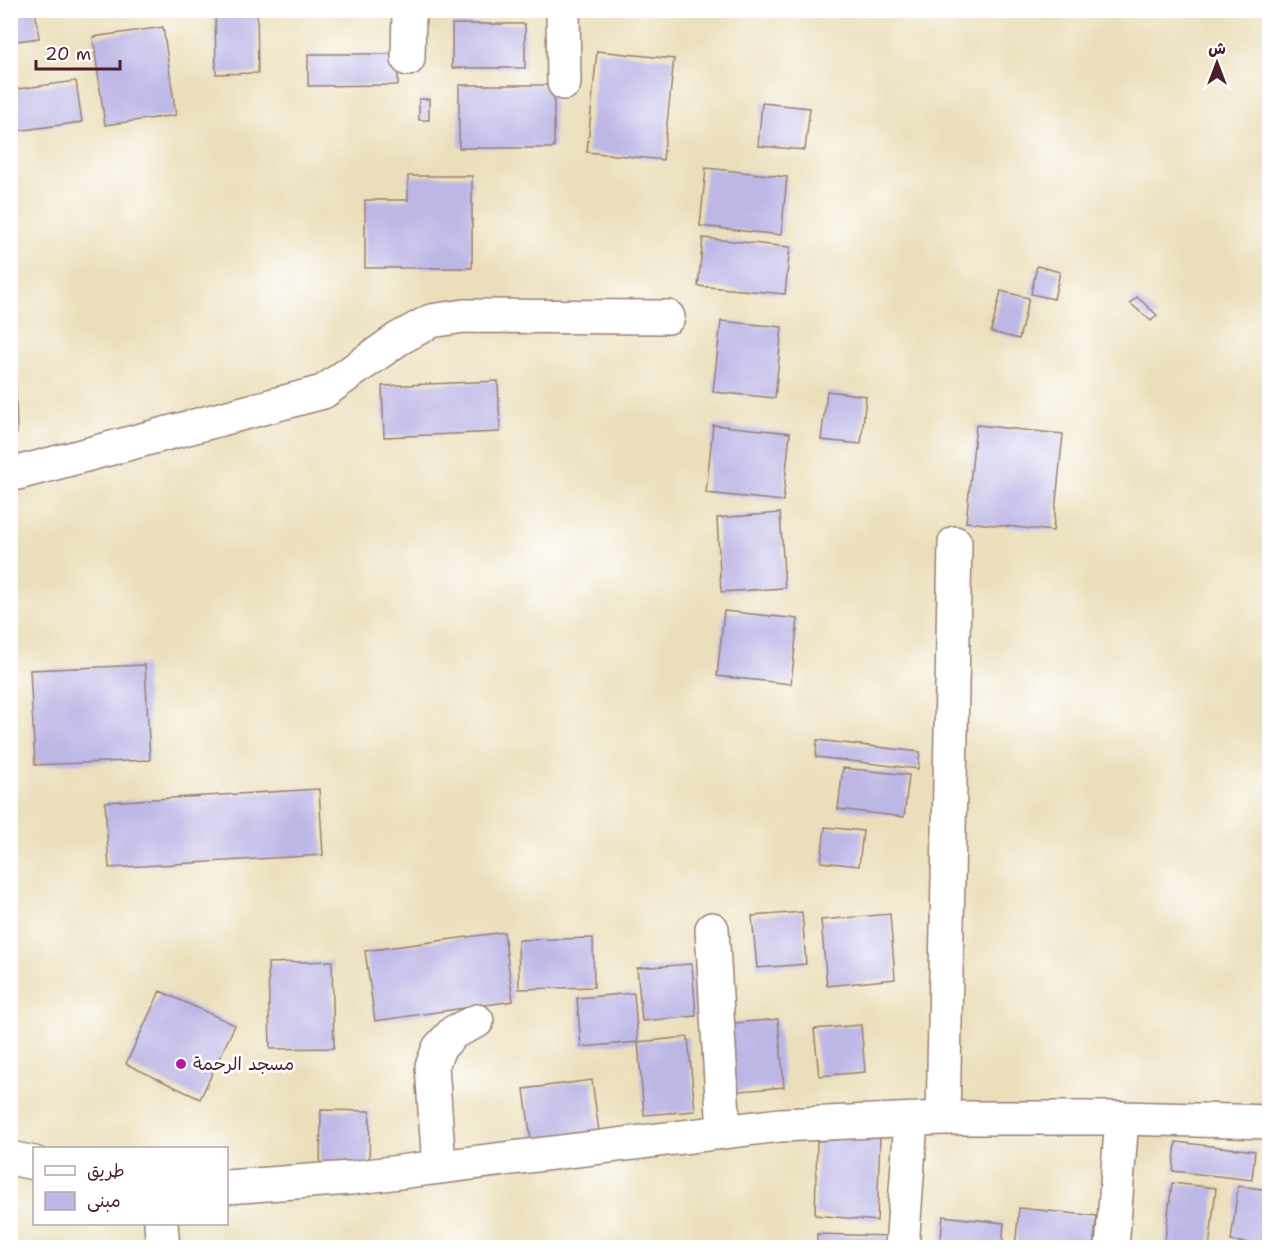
<svg xmlns="http://www.w3.org/2000/svg" width="1280" height="1258" viewBox="0 0 1280 1258" font-family="'Shantell Sans','Playpen Sans Arabic',sans-serif">
  <style>
    .building { fill: #bdb7e6 }
    .lines { fill: none; stroke-linecap: round; stroke-linejoin: round }
    .minor-casing { stroke: #9a7f73; stroke-width: 36 }
    .minor { stroke: #fff; stroke-width: 33 }
    .poi-dot { fill: #b5179e; stroke: #fff; stroke-width: 2 }
    .labels { text-anchor: middle; dominant-baseline: central; stroke-width: 5; stroke-linejoin: round; paint-order: stroke }
    .poi-label { font-size: 18px; fill: #4a1f2b; stroke: #fff; text-anchor: start }
  </style>
  <rect width="100%" height="100%" fill="#fff"/>
  <filter id="ink" filterUnits="userSpaceOnUse"><feTurbulence type="fractalNoise" baseFrequency=".0167" numOctaves="2"/><feDisplacementMap in="SourceGraphic" scale="12" xChannelSelector="R" yChannelSelector="G"/><feConvolveMatrix kernelMatrix="1 2 1 2 8 2 1 2 1" color-interpolation-filters="sRGB"/></filter>
  <filter id="wash" filterUnits="userSpaceOnUse"><feTurbulence type="fractalNoise" baseFrequency=".008" numOctaves="4" result="noise"/><feDisplacementMap in="SourceGraphic" scale="24" xChannelSelector="R" yChannelSelector="G"/><feGaussianBlur stdDeviation="1.35" result="paint"/><feColorMatrix in="noise" values="0 0 0 0 0 0 0 0 0 0 0 0 0 0 0 0 0 1.4 0 .05"/><feComposite in="paint" operator="in"/></filter>
  <g filter="url(#wash)">
    <rect width="100%" height="100%" fill="#ebdfbb"/>
    <g id="blocks">
      <path class="building" d="M10 10H35L39 38 10 42Z
        M215 10H257L258 73 216 74Z
        M452 24H525V68H452Z
        M163 27 176 115 105 125 93 37Z
        M597 51 674 59 663 160 587 152Z
        M308 54H398V85L308 86Z
        M76 81 82 122 10 132V90Z
        M459 85H554V148H459Z
        M419 99H429V120H419Z
        M762 103 810 108 805 150 758 146Z
        M706 168 787 177 781 235 700 226Z
        M408 176H472V268H365V200H408Z
        M703 238 790 247 785 294 698 286Z
        M1037 266 1060 272 1054 299 1031 294Z
        M1001 291 1029 298 1019 339 991 332Z
        M1137 297 1157 315 1151 321 1130 303Z
        M721 321 782 327 775 398 713 392Z
        M10 360H15L17 434H10Z
        M498 381 500 432 384 437 382 386Z
        M827 391 866 396 861 444 821 440Z
        M713 425 790 433 783 501 706 493Z
        M976 425 1063 434 1053 531 966 522Z
        M780 513 785 588 721 592 717 518Z
        M724 611 798 619 791 684 717 676Z
        M145 665 150 760 35 765 30 670Z
        M817 740 920 752 918 769 816 757Z
        M843 768 909 775 904 817 838 809Z
        M319 789 323 855 109 868 105 802Z
        M825 827 863 831 859 866 821 862Z
        M802 912 806 964 757 968 752 916Z
        M890 914 895 979 827 986 821 920Z
        M504 932 513 1001 375 1021 365 951Z
        M593 938 594 987 519 989 518 940Z
        M332 961 334 1048 270 1049 268 963Z
        M692 964 696 1016 642 1021 637 968Z
        M160 991 235 1025 200 1099 126 1064Z
        M634 993 638 1042 581 1047 577 998Z
        M778 1019 784 1087 730 1092 724 1024Z
        M861 1025 865 1072 819 1076 814 1029Z
        M688 1037 695 1111 644 1115 638 1042Z
        M592 1080 600 1139 532 1148 524 1089Z
        M321 1110 370 1111 369 1169H320Z
        M880 1136 877 1221 815 1215 817 1141Z
        M1176 1142 1255 1151 1252 1180 1173 1171Z
        M1172 1183 1216 1188 1209 1248H1164Z
        M1238 1186 1270 1190V1245L1231 1241Z
        M1019 1208 1097 1216 1093 1248H1015Z
        M943 1216 1004 1223 1002 1248H940Z
        M817 1234 890 1236V1248H817Z"/>
    </g>
  </g>
  <g filter="url(#ink)">
    <use href="#blocks" fill-opacity="0" stroke="#9a7f73" stroke-width="1.5"/>
    <g class="lines">
      <g class="minor-casing">
        <path id="minor" d="M563 10 564 83
          M408 59 409 10
          M10 475 323 392 398 339 431 321 464 316 668 317
          M712 929 724 1132
          M943 1118 955 543
          M10 1158 34 1163
          M439 1167 432 1066 439 1048 454 1032 477 1021
          M226 1187 351 1178 780 1125 943 1118H1122L1270 1122
          M161 1224 163 1248
          M902 1248 911 1120
          M1112 1248 1122 1118"/>
      </g>
      <use href="#minor" class="minor"/>
    </g>
  </g>
  <circle class="poi-dot" cx="181" cy="1064" r="6"/>
  <g class="labels">
    <g class="poi-label">
      <text x="193" y="1064">مسجد الرحمة</text>
    </g>
  </g>
  <rect width="1280" height="1258" fill="none" stroke="#fff" stroke-width="36"/>
  <rect x="33" y="1147" width="195" height="78" fill="#ffffff" stroke="#b7a5aa" stroke-width="1.5"/>
  <rect x="45" y="1166" width="30" height="9" fill="#ffffff" stroke="#b7a5aa" stroke-width="1.5"/>
  <text x="87" y="1177" font-size="18" fill="#4a1f2b">طريق</text>
  <rect x="45" y="1192" width="30" height="18" fill="#bdb7e6" stroke="#b7a5aa" stroke-width="1.5"/>
  <text x="87" y="1207" font-size="18" fill="#4a1f2b">مبنى</text>
  <g transform="translate(1217 63)" stroke="#ffffff" stroke-width="4.5" paint-order="stroke">
  <path d="M0-4.5L10 22L0 15L-10 22Z" fill="#4a1f2b"/>
  <text y="-9" font-size="16" font-weight="bold" text-anchor="middle" fill="#4a1f2b">ش</text>
  </g>
  <path d="M36 60v9h84v-9" fill="none" stroke="#4a1f2b" stroke-width="3"/>
  <text x="45" y="60" font-size="18" fill="#4a1f2b" stroke="#ffffff" stroke-width="4.5" paint-order="stroke">20 m</text>
</svg>
